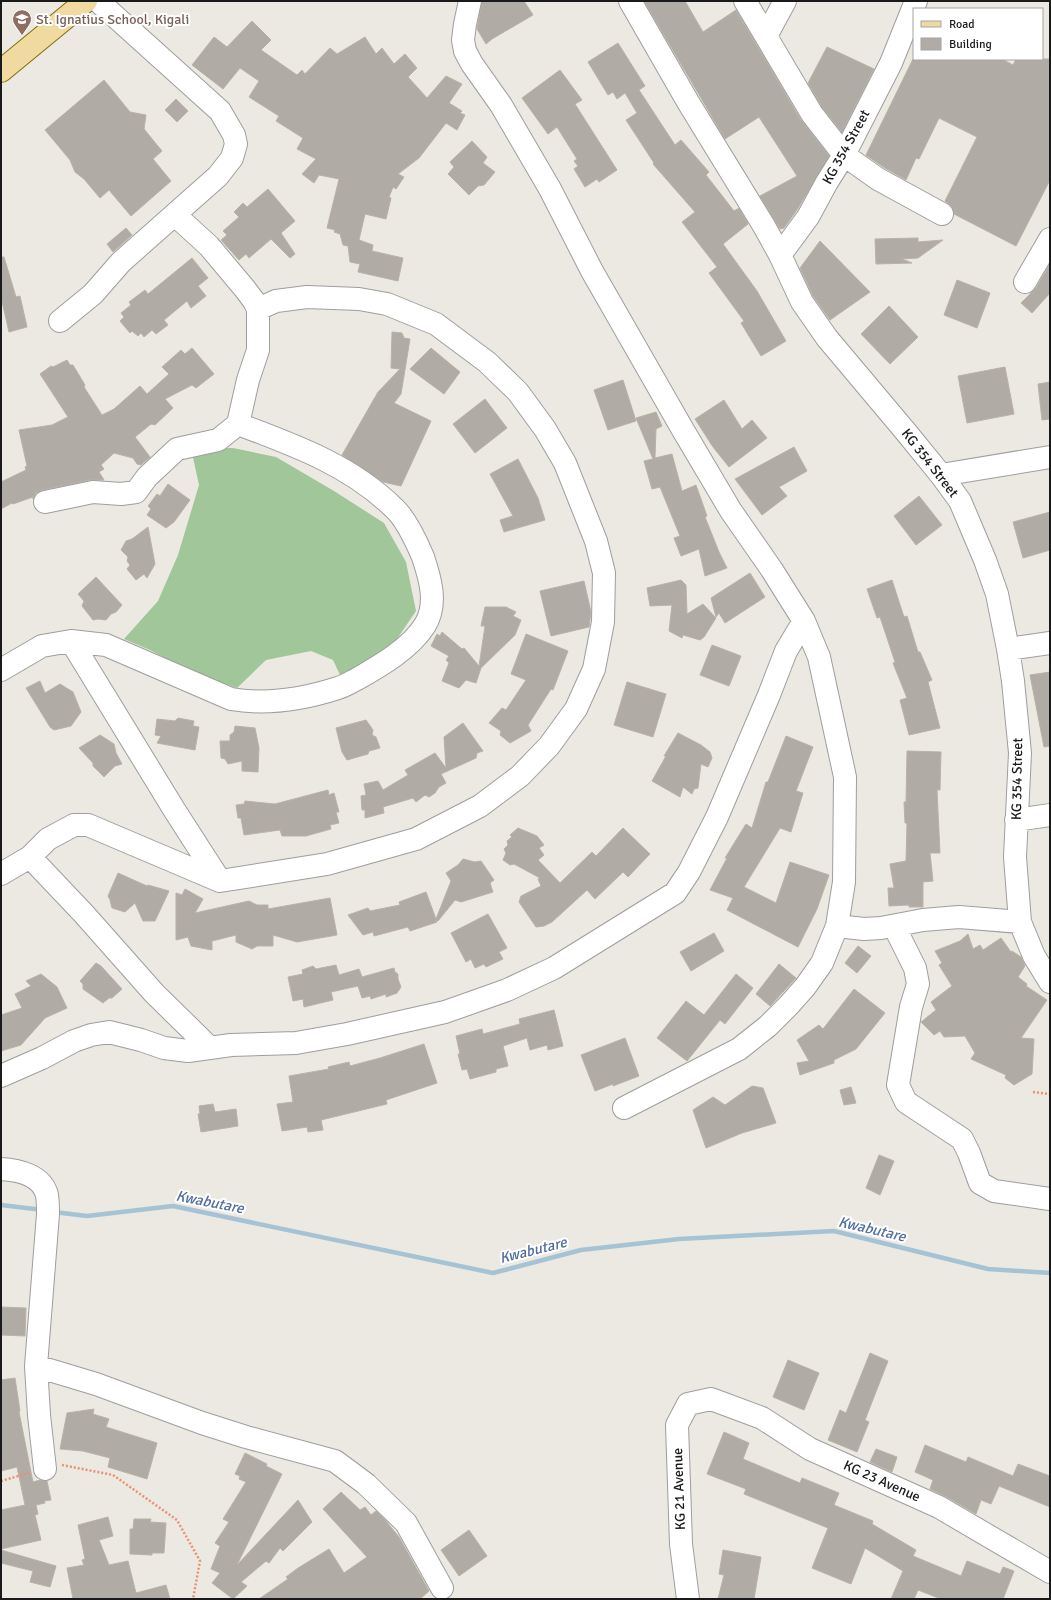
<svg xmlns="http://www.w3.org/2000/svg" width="1051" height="1600" viewBox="0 0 1051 1600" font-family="Signika,sans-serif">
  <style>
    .forest { fill: #a0c69a }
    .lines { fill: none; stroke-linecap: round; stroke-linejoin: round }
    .stream { stroke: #a5c3d4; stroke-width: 4.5 }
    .building { fill: #b0aba4; stroke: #bbb2a5 }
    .minor-casing { stroke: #9e9e9e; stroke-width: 24 }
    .major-casing { stroke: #816d0f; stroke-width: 24 }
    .path { stroke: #ea9173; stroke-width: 2.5; stroke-dasharray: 2 2; stroke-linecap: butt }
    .minor { stroke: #fff; stroke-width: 22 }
    .major { stroke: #f1daa0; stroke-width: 22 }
    .labels { text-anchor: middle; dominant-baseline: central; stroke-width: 4; stroke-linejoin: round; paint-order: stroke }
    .education-label { font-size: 14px; fill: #785e54; stroke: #fff; text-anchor: start }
    .street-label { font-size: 14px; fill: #1a1a1a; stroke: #fff }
    .water-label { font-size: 15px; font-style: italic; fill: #526d9f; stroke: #fff }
  </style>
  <rect width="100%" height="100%" fill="#ebe9e1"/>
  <path class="forest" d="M191 448H233L276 457 334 491 384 523 406 562 416 611 397 639 374 657 341 677 333 660 311 651 266 660 237 688 192 672 150 650 124 639 158 601 178 555 199 485Z"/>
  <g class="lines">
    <path class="stream" d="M1 1205 43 1210
      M54 1212 87 1216 173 1206 493 1273 581 1250 679 1239 834 1231 988 1269 1050 1273"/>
  </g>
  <path class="building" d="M482 1H524L533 15 492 39 486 44 477 29Z
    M644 1H685L703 32 736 10 801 120 829 156 797 210 784 228 780 229 760 196 797 176 759 117 725 139Z
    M252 21 271 40 261 50 297 75 302 70 305 74 330 48 337 54 365 37 376 54 382 48 394 64 405 54 417 68 408 77 427 98 446 76 462 84 449 103 462 111 460 113 465 115 457 130 446 123 419 158 398 174 404 177 396 189 393 187 389 197 391 198 386 219 365 214 359 240 373 245 372 251 403 258 398 281 358 272 360 264 350 262 348 246 343 245 340 234 334 232 335 230 327 228 339 179 319 175 314 183 302 174 316 159 297 149 303 138 276 121 279 116 249 97 259 81 240 68 223 89 192 65 214 37 227 47Z
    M618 43 645 86 639 90 675 145 681 140 709 172 706 175 734 211 739 208 748 224 723 244 757 291 786 341 761 356 741 323 744 321 709 273 717 267 682 222 695 212 653 164 654 163 626 120 637 113 625 93 617 99 613 92 608 95 588 62Z
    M827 47 874 69 842 132 822 107 808 83Z
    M913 59H1002L1013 65 1016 59H1050V180L1016 246 954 214 952 207 945 201 977 137 939 118 919 159 916 158 906 180 885 168 866 155Z
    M560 70 582 100 575 104 617 170 599 182 597 179 585 187 574 169 578 166 574 161 577 159 557 127 548 134 522 98Z
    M104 80 130 112 146 115 144 129 162 151 153 159 171 181 131 216 109 190 100 198 84 179 75 172 70 160 45 130Z
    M176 99 188 111 177 122 165 110Z
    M472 141 487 157 483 163 495 172 484 185 478 186 469 195 448 174 454 167 450 162Z
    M268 189 295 221 281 233 295 254 290 258 271 239 249 258 246 254 239 260 221 240 227 235 223 231 239 217 234 212 243 203 247 207Z
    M126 228 132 235 113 252 107 244Z
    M918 238V242L943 240 918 258 902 259 912 263 876 264 875 239Z
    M820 241 870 292 830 320 813 296 800 268Z
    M1 257H4L16 297 20 296 27 327 9 332 1 297Z
    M192 258 208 278 198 286 206 296 191 308 187 301 164 320 168 325 156 334 152 330 144 337 141 333 138 336 132 331 130 333 120 321 124 317 121 313 131 305 129 302 145 290 148 294Z
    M1050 264V293L1032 313 1021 303 1036 288Z
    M957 280 990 293 977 328 944 315Z
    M889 306 918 337 890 364 861 334Z
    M392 332 402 333 404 338 410 339 401 394 394 403 431 421 401 486 383 482 342 455 378 392 400 369 391 368Z
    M192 348 214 374 196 388 192 385 165 399 173 408 155 425 151 424 135 437 150 457 141 465 137 464 133 458 114 453 101 465 104 469 99 472 104 480H90L42 490 36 493 33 499V497L13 504 12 503 1 509V482L26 470 25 467 27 466 19 430 52 425 68 417 40 374 51 366 53 367 67 360 70 365H73L85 385 84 387 102 415 114 409 140 386 147 394 169 374 162 367 181 350 185 354Z
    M431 348 460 372 444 394 410 369Z
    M1005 367 1014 414 967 423 958 376Z
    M623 380 636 421 608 430 594 390Z
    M1050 382V419L1042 420 1038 384Z
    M485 399 507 428 475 453 453 424Z
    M724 400 742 429 752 420 767 438 729 467 713 447 695 419Z
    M656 412 662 426 656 429 655 458 672 454 682 491 696 485 707 516 705 517 719 552 727 568 705 576 699 549 681 556 674 538 680 536 660 487 652 489 644 461 653 459 636 418Z
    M794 447 807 471 779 487 787 496 762 515 735 479Z
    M518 459 538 498 545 520 504 532 500 520 513 516 490 474Z
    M168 484 190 500 174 522 166 528 147 515 151 509 148 506 157 494 160 496Z
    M919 496 942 525 916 545 894 516Z
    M1050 512V550L1023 558 1013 522Z
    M148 527 155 564 147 578 144 574 136 580 127 569 130 565 127 561 128 557 121 550 126 541 132 539Z
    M750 573 765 597 725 623 719 613 716 617 711 598Z
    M96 577 122 605 116 612 111 614 106 620 98 619 93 620 82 606 84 601 78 594Z
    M681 580 686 585 687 614 703 604 716 618 704 637 700 640 683 635 682 638 669 631 672 605 650 606 647 588Z
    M892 580 904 617 907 616 918 652H920L932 680 928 682 940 728 909 735 900 700 907 698 893 663 895 662 880 617 877 618 867 589Z
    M584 581 591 612 589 627 551 636 540 591Z
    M485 607H506L516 612 513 616 521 620 515 635 481 668 476 683 466 680 459 688 442 681 449 663 446 660 449 656 431 646 437 634 440 636 442 632 462 649 464 648 479 666 485 626H481Z
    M526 634 568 651 553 690 551 689 528 725 531 731 510 743 500 735 501 731 489 723 502 708 506 710 526 680 511 674Z
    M712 645 741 656 729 686 700 675Z
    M1050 672V746L1044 747 1030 675Z
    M40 681 45 693 60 684 73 692 81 712 71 726 54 730 50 727 26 688Z
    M627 682 666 694 653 737 614 725Z
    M178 718 194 721 193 726 199 727 195 750 157 743 161 736 155 735 157 719 175 721Z
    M366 720 373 730 372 735 376 737 380 748 369 751 368 754 347 760 342 752 336 728Z
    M463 723 483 751 477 753 476 758 441 774 446 783 439 787 435 793 429 797 425 795 416 802 413 798 383 807 384 813 365 818V810H362L361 796 366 795 364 784 378 781 383 790 408 775 405 770 435 753 446 768 444 737Z
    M235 726 255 728 259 748 258 772 242 771V761L228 764 225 759 221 758 220 741H230V735L234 732Z
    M678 733 701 745 710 752 712 758 708 767 701 764 698 788 694 789 692 794 683 787 680 797 652 781 666 756H664Z
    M100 735 114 744 116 753 122 764 115 766 104 777 93 766V763L79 748Z
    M786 736 813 747 796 791 803 793 791 832 780 828 744 887 776 903 790 862 829 875 817 909 798 947 727 910 733 898 710 890 727 858H725L746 824 752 828 766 782H768Z
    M907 751 941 752 940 790H937L940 853H930L933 881 923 882V907H909V905L889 906 888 888H894L890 864 906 861 907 823H905L904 802H906Z
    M328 790 329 795 334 793 339 812H336L339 823 330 825 331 829 306 836H282L280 830 244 835 241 818H238L236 805 244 804 245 801 275 804Z
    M518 828 537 836 544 845 539 848 544 855 538 860 560 883 592 852 596 856 623 828 650 854 628 877 623 872 595 899 587 890 552 922 544 926 536 927 519 902 521 896 541 886 538 879 540 878 514 864 510 865 503 860 506 853 504 849 508 845 507 841 512 837 510 835Z
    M463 859 475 862 481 861 494 880 490 883 493 892 461 902 455 900 438 921 436 920 437 922 410 931 408 927 374 936 373 932 363 935 348 915 368 908 370 911 400 905 399 902 426 892 436 919 451 881 446 873 458 865Z
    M118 873 147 886 148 885 169 891 155 921H143L135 903 125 912 112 908 110 900 108 896Z
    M185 889 203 899 195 913 249 901 257 905H268V909L330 898 337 935 297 942 273 935V946H257L252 949 236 942V935L212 941V950L191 946 188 937 176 940V893L182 895Z
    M488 914 507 948 499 952 503 959 486 967 484 964 475 968 471 959 466 962 451 933Z
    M714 933 724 951 691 971 680 952Z
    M968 934 973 949 980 945 983 950 1001 938 1011 952 1012 951 1021 957 1025 966 1018 977 1027 984 1026 986 1047 1000 1021 1038 1034 1039 1032 1074 1014 1085 1005 1078 1006 1075 971 1059 975 1053 965 1036 944 1037 940 1031 934 1035 921 1022 936 1010 931 1002 952 986 939 965 942 963 935 951 960 941Z
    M858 946 871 956 857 973 845 963Z
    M96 963 101 966 122 989 112 998H109L103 1003 83 989V984L80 981Z
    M779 964 796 978 770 1006 756 994Z
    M336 965 339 975 359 969 362 977 394 968 395 972 398 974V979L401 987 397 993 386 997V994L371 999 370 996 362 998 358 986 331 992 333 1000 304 1007 303 999 293 1001 288 977 303 974 302 970 313 966 316 969Z
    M41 974 57 987 67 1008 45 1018 21 1045 1 1051V1015L22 1008 15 994 31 986 26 981Z
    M736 974 753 988 725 1024 720 1020 687 1061 657 1038 686 1001 704 1015Z
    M854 989 885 1013 856 1049 834 1060V1063L800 1075 797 1063 809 1061 797 1040 819 1025 823 1029Z
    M554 1010 563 1046 548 1050 547 1045 530 1050 527 1038 503 1046 508 1066 496 1069V1072L470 1079 467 1069 462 1070 458 1054H460L456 1036 482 1029 483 1034 520 1024 519 1019Z
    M625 1038 639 1076 613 1086V1084L595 1091 581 1055Z
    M424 1044 437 1083 386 1100 387 1104 321 1120 323 1130 308 1132 307 1127 282 1131 277 1104 293 1102 289 1076 329 1069 328 1067 349 1062 350 1066 380 1058Z
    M752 1086 763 1088 776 1123 742 1133 706 1148 693 1110 713 1097 725 1105Z
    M851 1087 856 1103 844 1105 840 1090Z
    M213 1104 215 1112 236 1109 238 1126 201 1132 198 1114H200L199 1106Z
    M879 1155 894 1161 880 1195 866 1188Z
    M1 1307 26 1308 25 1336 1 1335Z
    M870 1353 888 1361 865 1420 869 1422 857 1452 828 1440 840 1410 846 1413Z
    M788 1360 819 1373 804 1410 773 1397Z
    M15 1378 20 1411 19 1412 33 1482 40 1480 47 1481 51 1500 44 1501 45 1503 36 1505 38 1514 35 1515 41 1540 1 1549V1510L25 1505 17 1467 1 1471V1380Z
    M94 1409 93 1414 109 1419 106 1427 157 1443 147 1479 108 1467 110 1458 83 1451 60 1449 67 1413Z
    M724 1432 749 1443 743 1459 800 1483 802 1478 839 1493 834 1505 873 1521 872 1524 916 1550 913 1556 961 1576 967 1561 1000 1574 1003 1567 1014 1571 1003 1599H941L918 1590 914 1599H891L903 1571 865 1548 851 1584 812 1568 828 1528 744 1494 746 1489 707 1474Z
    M925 1445 966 1462 968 1457 1013 1476 1018 1464 1050 1476V1507L999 1486 991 1504 981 1500 976 1514 945 1496 930 1489 933 1480 915 1472Z
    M876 1449 897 1457 892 1472 870 1462Z
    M245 1453 267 1464 266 1466 282 1474 237 1565 298 1500 312 1522 283 1551 280 1548 269 1563 266 1561 241 1582 247 1586 233 1599 212 1583 220 1573 211 1569 220 1546 215 1543 229 1522 223 1519 246 1482 239 1479 240 1476 235 1474Z
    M341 1492 360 1510 365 1507 371 1515 376 1511 386 1521 399 1537 429 1591 420 1599H259L288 1579 286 1577 298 1568 329 1549 344 1573 367 1557 323 1509Z
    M108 1517 113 1536 99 1540 109 1565 128 1561 136 1593 166 1585 170 1599H73L67 1568 84 1565 82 1560 85 1559 78 1525Z
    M134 1519H151L150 1522 166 1523 164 1553H152V1555L130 1554V1529H133Z
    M469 1530 487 1556 459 1576 441 1550Z
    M1 1550 56 1566 50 1587 30 1582 33 1571 1 1563Z
    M723 1550 761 1557 754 1599H718L724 1575 719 1574Z"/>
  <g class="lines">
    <g class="minor-casing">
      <path id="minor" d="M470 1 465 24 463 40 465 51 472 64 501 105 550 189 592 271 683 430 731 511 772 570 804 621 819 657 845 777 844 882 837 926 822 963 805 987 789 1005 768 1026 739 1049 624 1108
        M630 1 688 102 764 226 780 255 802 302 827 338 906 432 941 475 960 501 985 560 997 594 1008 649 1013 681 1020 753 1015 857 1020 922 1034 956 1050 982
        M745 1 812 114 844 155 878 179 942 214
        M766 36 785 1
        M175 215 209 246 245 289 254 301 258 309V350L248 380 238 424
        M780 255 808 217 827 182 844 155 891 63 916 1
        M1025 282 1050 239
        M60 321 93 294 121 262 218 176 232 158 236 144 234 135 220 111 98 1
        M941 475 1050 457
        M71 641 175 811 220 881
        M1008 649 1050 643
        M1 670 42 646 71 641 106 645 231 699C266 705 304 699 338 688 345 686 351 682 357 679 380 666 411 648 425 625 438 604 430 578 423 557 417 543 406 519 394 508 350 465 294 445 238 424L218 440 177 449 147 477 136 492 121 494 93 492 45 502
        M1016 820 1050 815
        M30 857 84 914 154 993 209 1047
        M1 874 30 857 48 839 74 825H88L220 881 327 864 416 839 480 806 520 776 549 746 576 709 594 669 603 622 604 573 596 541 565 463 545 429 518 392 487 362 436 324 387 304 359 299 307 297 276 301 258 309
        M837 926 864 929 881 928 923 920 959 917 1020 922
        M894 926 915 968 918 984 911 1007 898 1085 906 1102 962 1139 969 1153 980 1183 994 1191 1050 1199
        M1 1076 42 1058 74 1041 91 1035 109 1032 141 1040 164 1048 188 1051 231 1045 296 1043 347 1034 445 1012 507 990 554 968 675 893 689 872 717 817 769 695 786 651 804 621
        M1 1169C18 1170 42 1175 47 1195 48 1201 48 1208 48 1214L36 1366 39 1415 45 1469
        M36 1366 96 1384 202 1423 246 1437 335 1461 366 1484 406 1523 442 1588
        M688 1599 681 1544 677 1425 688 1404 711 1399 762 1418 810 1449 939 1507 1050 1572"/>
    </g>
    <g class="major-casing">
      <path id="major" d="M1 71 86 1"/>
    </g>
    <path class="path" d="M1033 1092 1050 1094
      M62 1465 113 1475 177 1520 200 1561 193 1599
      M1 1481 29 1473"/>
    <use href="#minor" class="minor"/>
    <use href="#major" class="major"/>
  </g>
  <defs>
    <g id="school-pin" transform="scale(1)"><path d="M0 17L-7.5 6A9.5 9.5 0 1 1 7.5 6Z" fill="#8d6e63" stroke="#fff"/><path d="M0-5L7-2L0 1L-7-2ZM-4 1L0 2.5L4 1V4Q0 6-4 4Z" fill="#fff"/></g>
  </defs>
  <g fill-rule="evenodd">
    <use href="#school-pin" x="22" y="19"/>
  </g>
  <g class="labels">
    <g class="education-label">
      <text x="36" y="19">St. Ignatius School, Kigali</text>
    </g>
    <g class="street-label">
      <text transform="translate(846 147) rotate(-61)">KG 354 Street</text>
      <text transform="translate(930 463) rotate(52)">KG 354 Street</text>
      <text transform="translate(1017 779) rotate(-89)">KG 354 Street</text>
      <text transform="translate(882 1481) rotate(24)">KG 23 Avenue</text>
      <text transform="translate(679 1489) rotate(-92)">KG 21 Avenue</text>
    </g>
    <g class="water-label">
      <text transform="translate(210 1202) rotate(11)">Kwabutare</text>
      <text transform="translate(872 1229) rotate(13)">Kwabutare</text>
      <text transform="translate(533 1250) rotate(-14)">Kwabutare</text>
    </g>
  </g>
  <rect width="1051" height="1600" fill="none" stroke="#1a1a1a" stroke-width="4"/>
  <rect x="913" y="8" width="130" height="52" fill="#ffffff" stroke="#a3a3a3"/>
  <rect x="921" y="21" width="20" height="6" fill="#f1daa0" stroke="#a3a3a3"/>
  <text x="949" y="28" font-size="12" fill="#1a1a1a">Road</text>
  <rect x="921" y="38" width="20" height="12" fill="#b0aba4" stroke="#a3a3a3"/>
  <text x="949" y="48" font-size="12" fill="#1a1a1a">Building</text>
</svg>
